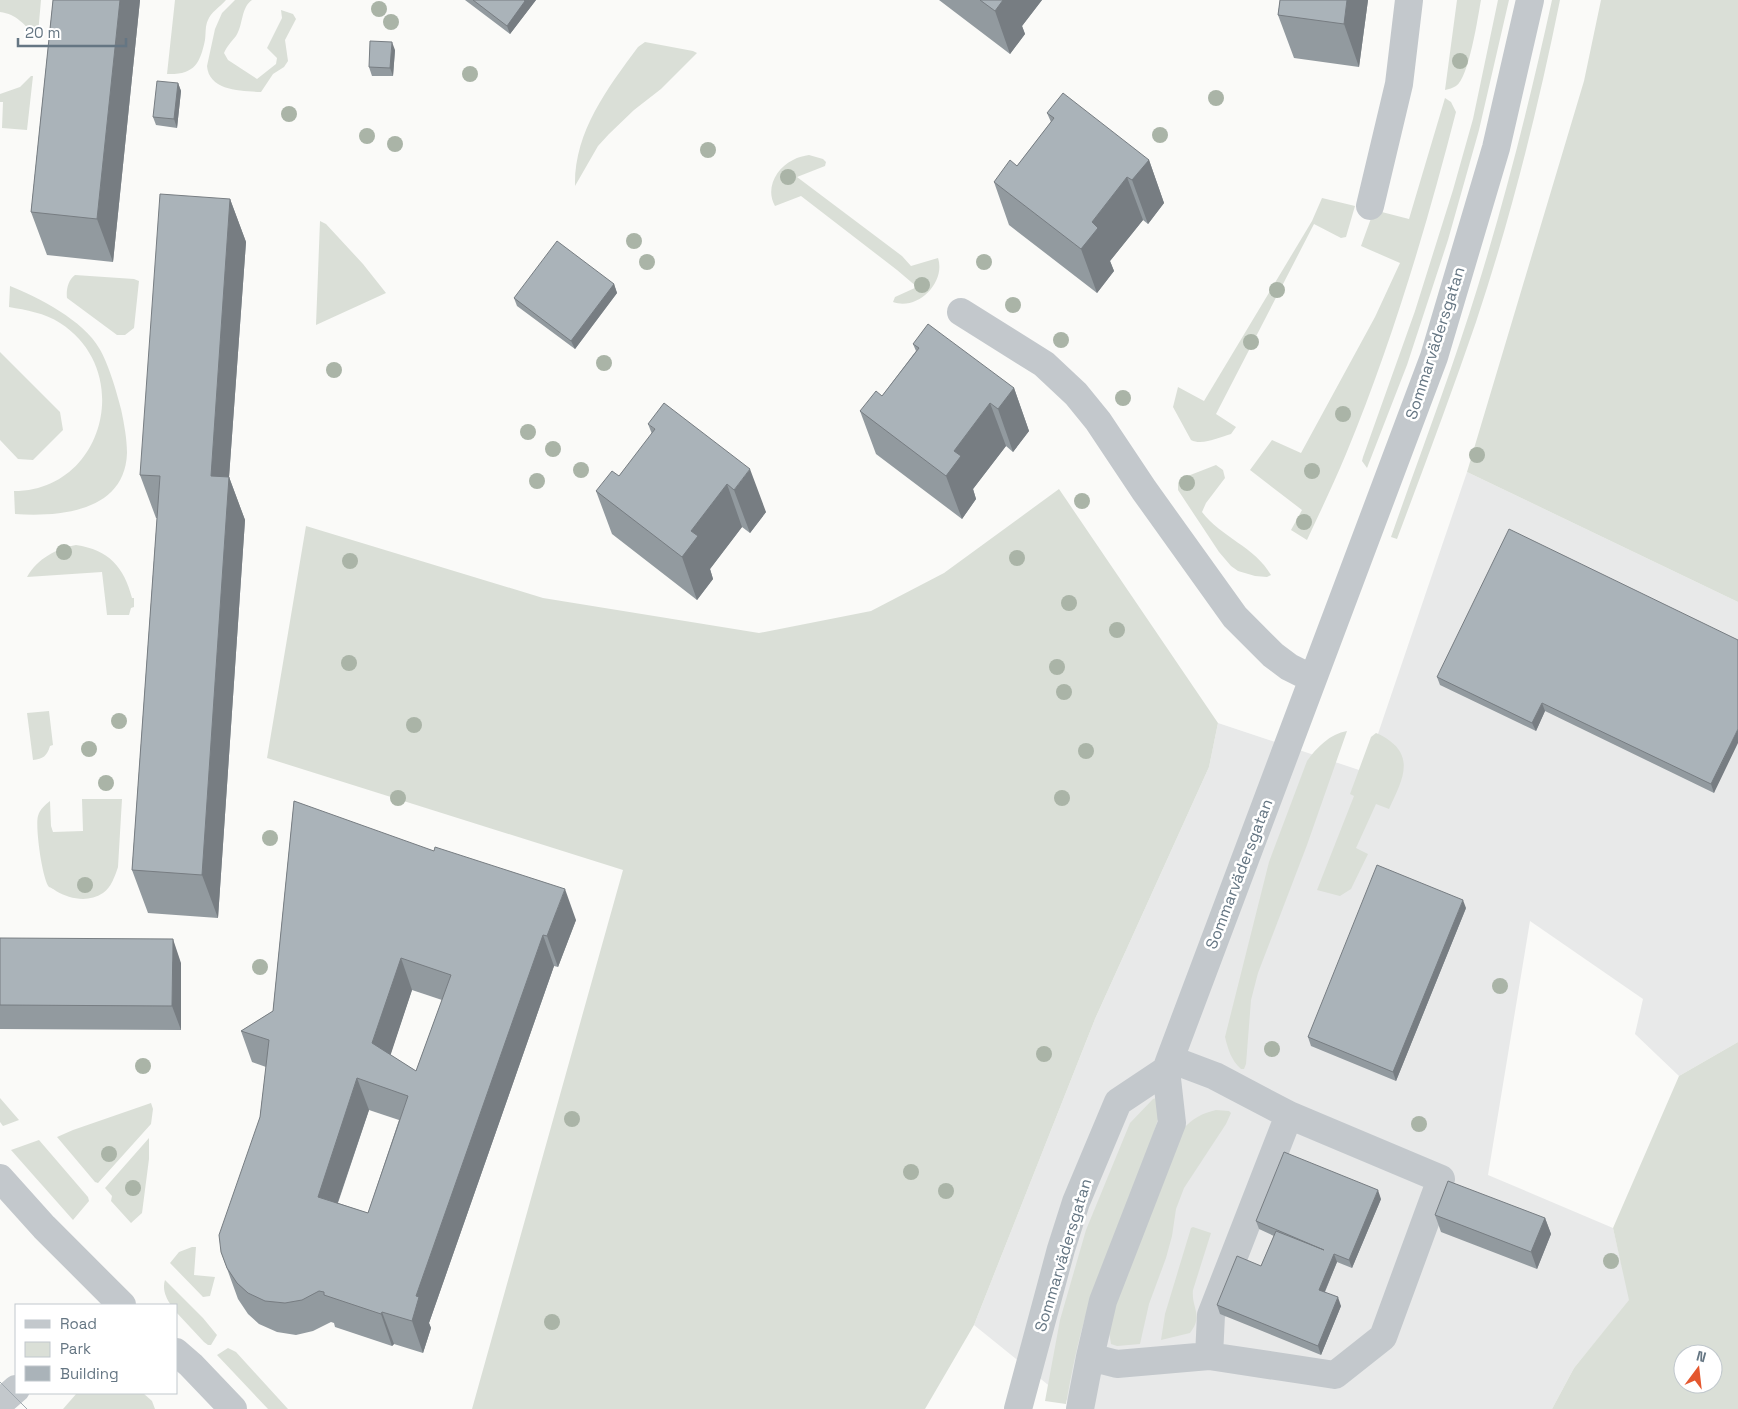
<svg xmlns="http://www.w3.org/2000/svg" width="1738" height="1409" viewBox="0 0 1738 1409" font-family="'Space Grotesk',sans-serif">
  <style>
    .built { fill: #e8e9e9 }
    .green { fill: #dadfd7; fill-rule: evenodd }
    .lines { fill: none; stroke-linecap: round; stroke-linejoin: round }
    .minor { stroke: #c3c8cc; stroke-width: 28 }
    .tram { stroke: #a2aab0; stroke-width: 1 }
    .tree { fill: #aab4a7 }
    .wall { fill: #929a9f; fill-rule: evenodd }
    .shaded-wall { fill: #777d82 }
    .building { fill: #aab3b9; stroke: #777d82; fill-rule: evenodd }
    .labels { text-anchor: middle; dominant-baseline: central; stroke-width: 5; stroke-linejoin: round; paint-order: stroke }
    .street-label { font-size: 16px; fill: #657683; stroke: #fff }
  </style>
  <rect width="100%" height="100%" fill="#fafaf8"/>
  <path class="built" d="M1467 472 1738 602V1042L1679 1076 1635 1034 1643 999 1530 921 1488 1175 1613 1228 1630 1300 1574 1368 1552 1409H1078L974 1325 1095 1019 1209 767 1218 723 1365 772Z"/>
  <path class="green" d="M0 0H41L38 34 36 36C24 25 17 14 0 12Z
    M175 0H226C220 7 211 12 208 20 205 26 206 33 205 40 200 64 194 75 167 74Z
    M235 0H252C241 7 243 26 236 36 231 42 227 46 224 53L228 60 257 79 276 64 277 58 267 48 282 18 281 10 293 14 296 19 285 40 288 61 284 67 273 74 261 92C241 91 209 91 207 66L215 29 222 13Z
    M1457 0H1481C1478 16 1469 78 1456 86 1453 88 1449 89 1445 90Z
    M1498 0H1509L1479 130 1448 240 1407 365 1367 468 1362 461 1363 457 1415 311 1453 190 1473 119Z
    M1552 0H1560C1538 109 1511 217 1476 322 1451 395 1424 467 1397 539L1391 537C1420 454 1452 371 1478 286 1507 192 1531 96 1552 0Z
    M1601 0H1738V602L1467 472 1584 81Z
    M645 42 693 51 697 53 661 89 634 110 609 134 598 146 575 186C574 132 607 89 638 47Z
    M31 76H33L27 130 2 128 3 102H0V94L20 87Z
    M1445 98 1451 102 1456 112C1426 228 1392 343 1346 454 1334 483 1320 512 1307 540L1291 530 1302 510 1250 470 1272 440 1301 453 1375 317 1400 263 1361 246 1374 210 1409 219Z
    M809 155 823 159 826 162 825 166 797 177 902 256 911 266 938 258C946 282 918 311 893 302L895 297 917 287 897 270 801 196 775 206C765 189 776 168 793 160 798 157 804 156 809 155Z
    M1322 198 1355 206 1346 237 1341 238 1314 224 1216 414 1236 427 1231 434C1220 437 1202 446 1191 440L1173 407 1178 387 1204 401 1312 221Z
    M320 221 326 224 363 264 386 293 316 325Z
    M75 275 134 279 139 281 134 328 125 335H117L67 298C66 290 68 280 75 275Z
    M10 286C38 297 84 321 99 348 108 362 117 393 121 409 124 423 127 439 127 453 125 512 59 517 15 514L14 491C104 491 135 371 60 323 45 313 26 310 9 307Z
    M0 352 60 412 63 430 33 460 18 459 0 440Z
    M1216 465 1223 470 1225 478 1206 503 1202 512C1221 537 1255 547 1271 575L1267 577 1255 576 1238 571 1231 566 1219 552 1178 490V483L1180 479Z
    M1059 489 1218 723 1209 767 1095 1019 974 1325 925 1409H472L623 870 267 758 306 526 543 598 759 633 871 611 944 573Z
    M76 545C109 550 124 567 132 598H134V607L131 608 129 615H107L102 572 27 577C38 558 56 549 76 545Z
    M49 711 53 745 50 746C47 756 43 759 33 760L27 713Z
    M1347 731 1307 845 1258 973 1251 1000 1246 1064 1244 1069H1241C1231 1060 1228 1049 1225 1037L1269 862 1307 761C1317 747 1330 734 1347 731Z
    M1376 733C1382 735 1386 738 1390 741 1416 760 1399 786 1389 809L1376 804 1356 848 1368 854 1351 889 1340 896 1317 890 1354 796 1350 794 1371 737Z
    M82 799H122L118 867C115 876 111 888 103 893 88 903 70 899 56 891 55 890 50 887 49 887 42 878 35 826 38 816 40 809 45 805 50 801L51 826 53 832 83 831Z
    M1738 1042V1409H1552L1574 1368 1629 1300 1613 1228 1679 1076ZM1683 1354H1713V1384H1683Z
    M1159 1097 1164 1100 1147 1154 1088 1308C1078 1340 1072 1371 1066 1404L1045 1401 1060 1320 1086 1230 1130 1123 1153 1099Z
    M0 1098 19 1120 3 1126 0 1122Z
    M151 1103 153 1109 151 1124 98 1183 95 1182 57 1137 73 1130Z
    M1216 1110 1229 1111 1231 1113 1226 1124 1184 1188 1176 1209 1172 1236 1166 1258 1149 1304 1140 1344 1117 1346 1111 1344 1107 1319 1183 1129C1193 1118 1201 1114 1216 1110Z
    M149 1138V1159L142 1213 131 1223 111 1201 112 1196 105 1188Z
    M39 1140 88 1197 89 1201 73 1220 11 1150Z
    M1193 1227 1211 1233 1193 1290C1191 1308 1204 1315 1190 1333L1161 1340 1165 1314 1191 1228Z
    M192 1247H196L194 1275 215 1277 210 1296 203 1297 170 1263 179 1252Z
    M165 1280 203 1318 217 1335 211 1345H208L204 1342 176 1312V1305H171C166 1298 162 1289 165 1280Z
    M228 1348 236 1352 288 1409H268L217 1355Z
    M77 1393H143L152 1401 155 1409H63Z"/>
  <g class="lines">
    <path class="minor" d="M1370 206 1399 84 1409 0
      M961 312 1044 364 1076 394 1098 421 1144 490 1235 617 1273 655 1289 667 1313 679
      M1170 1059 1215 1076 1289 1115 1211 1315 1209 1356
      M0 1178 44 1227 122 1305
      M176 1352 191 1365 233 1409
      M1090 1357 1117 1364 1209 1356 1335 1375 1383 1337 1441 1179 1289 1115
      M0 1403 16 1389
      M1018 1409 1061 1249 1076 1202 1118 1102 1166 1070
      M1080 1409 1090 1357 1103 1301 1172 1123 1166 1070 1170 1059 1434 357 1496 148 1530 0"/>
    <path class="tram" d="M0 1382 27 1409"/>
  </g>
  <g class="tree">
    <circle cx="379" cy="9" r="8"/>
    <circle cx="391" cy="22" r="8"/>
    <circle cx="1460" cy="61" r="8"/>
    <circle cx="470" cy="74" r="8"/>
    <circle cx="1216" cy="98" r="8"/>
    <circle cx="289" cy="114" r="8"/>
    <circle cx="1160" cy="135" r="8"/>
    <circle cx="367" cy="136" r="8"/>
    <circle cx="395" cy="144" r="8"/>
    <circle cx="708" cy="150" r="8"/>
    <circle cx="788" cy="177" r="8"/>
    <circle cx="634" cy="241" r="8"/>
    <circle cx="647" cy="262" r="8"/>
    <circle cx="984" cy="262" r="8"/>
    <circle cx="922" cy="285" r="8"/>
    <circle cx="1277" cy="290" r="8"/>
    <circle cx="1013" cy="305" r="8"/>
    <circle cx="1061" cy="340" r="8"/>
    <circle cx="1251" cy="342" r="8"/>
    <circle cx="604" cy="363" r="8"/>
    <circle cx="334" cy="370" r="8"/>
    <circle cx="1123" cy="398" r="8"/>
    <circle cx="1343" cy="414" r="8"/>
    <circle cx="528" cy="432" r="8"/>
    <circle cx="553" cy="449" r="8"/>
    <circle cx="1477" cy="455" r="8"/>
    <circle cx="581" cy="470" r="8"/>
    <circle cx="1312" cy="471" r="8"/>
    <circle cx="537" cy="481" r="8"/>
    <circle cx="1187" cy="483" r="8"/>
    <circle cx="1082" cy="501" r="8"/>
    <circle cx="1304" cy="522" r="8"/>
    <circle cx="64" cy="552" r="8"/>
    <circle cx="1017" cy="558" r="8"/>
    <circle cx="350" cy="561" r="8"/>
    <circle cx="1069" cy="603" r="8"/>
    <circle cx="1117" cy="630" r="8"/>
    <circle cx="349" cy="663" r="8"/>
    <circle cx="1057" cy="667" r="8"/>
    <circle cx="1064" cy="692" r="8"/>
    <circle cx="119" cy="721" r="8"/>
    <circle cx="414" cy="725" r="8"/>
    <circle cx="89" cy="749" r="8"/>
    <circle cx="1086" cy="751" r="8"/>
    <circle cx="106" cy="783" r="8"/>
    <circle cx="398" cy="798" r="8"/>
    <circle cx="1062" cy="798" r="8"/>
    <circle cx="270" cy="838" r="8"/>
    <circle cx="85" cy="885" r="8"/>
    <circle cx="260" cy="967" r="8"/>
    <circle cx="1500" cy="986" r="8"/>
    <circle cx="1272" cy="1049" r="8"/>
    <circle cx="1044" cy="1054" r="8"/>
    <circle cx="143" cy="1066" r="8"/>
    <circle cx="572" cy="1119" r="8"/>
    <circle cx="1419" cy="1124" r="8"/>
    <circle cx="109" cy="1154" r="8"/>
    <circle cx="911" cy="1172" r="8"/>
    <circle cx="133" cy="1188" r="8"/>
    <circle cx="946" cy="1191" r="8"/>
    <circle cx="1611" cy="1261" r="8"/>
    <circle cx="552" cy="1322" r="8"/>
  </g>
  <path class="wall" d="M53 0H140L113 262 47 255 31 212Z
    M465 0H536L510 34Z
    M939 0H1042L1022 26 1025 34 1010 54Z
    M1280 0H1368L1359 67 1294 58 1278 15Z
    M395 50 393 76H372L369 67Z
    M178 83 181 91 177 128 156 125 153 117Z
    M1047 113 1149 160 1164 203 1148 224 1143 220 1110 261 1114 271 1097 293 1009 225 994 182 1017 166 1051 122Z
    M230 199 246 242 229 477 245 520 218 918 148 913 132 870 157 518H156L140 475Z
    M614 284 617 293 575 349 517 306 514 298Z
    M913 344 1014 388 1029 431 1013 452 1006 446 973 489 976 499 962 519 876 454 860 411 882 396 916 351Z
    M648 424 766 512 750 533 742 527 710 569 713 579 697 600 612 534 596 491 619 476 652 434Z
    M1738 640 1714 793 1545 711 1536 731 1440 685 1437 677Z
    M294 801 576 920 558 967 554 966 429 1323 431 1328 423 1353 394 1344 392 1346 335 1327 334 1323 331 1322 313 1331 296 1335 277 1332 259 1324 248 1314 238 1299 221 1252 260 1117 266 1067 252 1062 241 1031 273 1011ZM412 990 442 1000 416 1071 390 1055ZM369 1110 399 1120 368 1213 338 1203Z
    M1466 908 1396 1081 1311 1046 1308 1037Z
    M0 938 181 963V1030L0 1029Z
    M1381 1199 1352 1268 1337 1262 1325 1292 1341 1306 1321 1355 1220 1314 1217 1305 1261 1266 1274 1236 1259 1229 1256 1221Z
    M1435 1215 1545 1218 1551 1234 1537 1269 1441 1232Z"/>
  <path class="shaded-wall" d="M120 0H140L113 262 97 219Z
    M525 0H536L510 34 507 26 525 1Z
    M1003 0H1042L1022 26 1025 34 1010 54 995 11Z
    M1347 0H1368L1359 67 1344 24Z
    M392 42 395 50 393 76 390 68Z
    M178 83 181 91 177 128 174 119Z
    M1149 160 1164 203 1148 224 1132 180Z
    M1127 177 1143 220 1110 261 1114 271 1097 293 1081 249 1092 222Z
    M230 199 246 242 226 519 211 476Z
    M614 284 617 293 575 349 571 341Z
    M1014 388 1029 431 1013 452 998 409Z
    M990 403 1006 446 973 489 976 499 962 519 946 476 954 451Z
    M750 469 766 512 750 533 734 490Z
    M229 477 245 520 218 918 202 875Z
    M727 484 742 527 710 569 713 579 697 600 682 557 691 531Z
    M1542 703 1545 711 1536 731 1532 723Z
    M1738 729V743L1714 793 1711 784Z
    M565 889 576 920 558 967 547 936Z
    M1463 900 1466 908 1396 1081 1393 1072Z
    M543 935 554 966 429 1323 431 1328 423 1353 412 1321 416 1296Z
    M173 939 181 963V1030L172 1006Z
    M401 958 412 990 384 1075 372 1043Z
    M357 1078 369 1110 329 1228 318 1197Z
    M1378 1190 1381 1199 1352 1268 1349 1260Z
    M1545 1218 1551 1234 1537 1269 1531 1252Z
    M1334 1254 1337 1262 1322 1298 1319 1290Z
    M1338 1297 1341 1306 1321 1355 1318 1346Z
    M382 1312 394 1344 392 1346 381 1314Z"/>
  <path class="building" d="M53 0H120L97 219 31 212Z
    M473 0H524L525 1 507 26Z
    M980 0H1003L995 11Z
    M1280 0H1347L1344 24 1278 15Z
    M370 41 392 42 390 68 369 67Z
    M157 81 178 83 174 119 153 117Z
    M1063 93 1149 160 1132 180 1127 177 1092 222 1098 228 1081 249 994 182 1010 160 1017 166 1054 118 1047 113Z
    M160 194 230 199 211 476 229 477 202 875 132 870 160 476 140 475Z
    M557 241 614 284 571 341 514 298Z
    M928 324 1014 388 998 409 990 403 954 451 961 456 946 476 860 411 876 391 882 396 919 348 913 344Z
    M664 403 750 469 734 490 727 484 691 531 698 536 682 557 596 491 612 471 619 476 655 429 648 424Z
    M1509 529 1738 640V729L1711 784 1542 703 1532 723 1437 677Z
    M294 801 434 851 435 847 565 889 547 936 543 935 416 1296 419 1297 412 1321 382 1312 381 1314 324 1295V1292L319 1291 302 1300 285 1303 265 1301 248 1293 237 1283 227 1268 221 1252 219 1235 260 1117 269 1040 241 1031 273 1011ZM401 958 451 975 416 1071 372 1043ZM357 1078 408 1096 368 1213 318 1197Z
    M1377 865 1463 900 1393 1072 1308 1037Z
    M0 938 173 939 172 1006 0 1005Z
    M1284 1152 1378 1190 1349 1260 1334 1254 1319 1290 1338 1297 1318 1346 1217 1305 1237 1256 1261 1266 1276 1231 1324 1250 1256 1221Z
    M1448 1181 1545 1218 1531 1252 1435 1215Z"/>
  <g class="labels">
    <g class="street-label">
      <text transform="translate(1435 343) rotate(-72)">Sommarvädersgatan</text>
      <text transform="translate(1239 874) rotate(-69)">Sommarvädersgatan</text>
      <text transform="translate(1063 1255) rotate(-73)">Sommarvädersgatan</text>
    </g>
  </g>
  <rect x="15" y="1304" width="162" height="90" fill="#ffffff" stroke="#c1c8cd"/>
  <rect x="25" y="1320" width="25" height="8" fill="#c3c8cc" stroke="#c1c8cd"/>
  <text x="60" y="1329" font-size="15" fill="#657683">Road</text>
  <rect x="25" y="1342" width="25" height="15" fill="#dadfd7" stroke="#c1c8cd"/>
  <text x="60" y="1354" font-size="15" fill="#657683">Park</text>
  <rect x="25" y="1366" width="25" height="15" fill="#aab3b9" stroke="#c1c8cd"/>
  <text x="60" y="1379" font-size="15" fill="#657683">Building</text>
  <g transform="translate(1698 1369) rotate(15)"><circle r="24" fill="#ffffff" stroke="#c1c8cd"/>
  <path d="M0-4L9 19L0 12L-9 19Z" fill="#e4572e"/>
  <text y="-8" font-size="14" font-weight="bold" text-anchor="middle" fill="#657683">N</text>
  </g>
  <path d="M18 38v8h108v-8" fill="none" stroke="#657683" stroke-width="2.5"/>
  <text x="25" y="38" font-size="15" fill="#657683" stroke="#ffffff" stroke-width="4" paint-order="stroke">20 m</text>
</svg>
